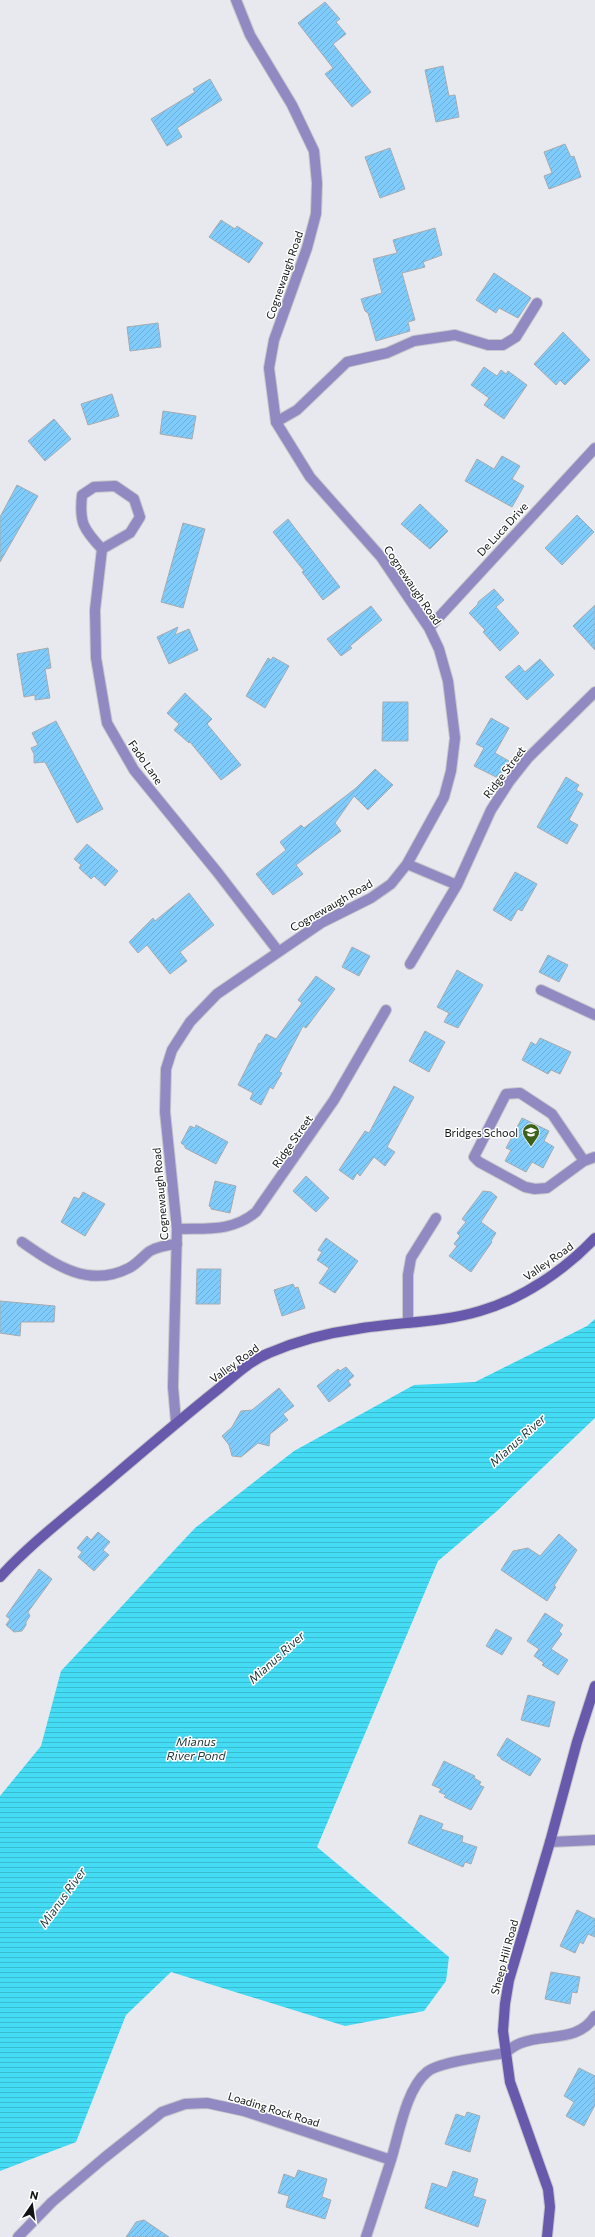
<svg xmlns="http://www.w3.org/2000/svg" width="595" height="2237" viewBox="0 0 595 2237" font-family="Commissioner,sans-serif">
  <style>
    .water { fill: url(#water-rules) }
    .building { fill: url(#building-hatch); stroke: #a7abae }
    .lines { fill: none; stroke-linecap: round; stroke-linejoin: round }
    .lane-casing { stroke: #c5c7cb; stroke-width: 12 }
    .street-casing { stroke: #c5c7cb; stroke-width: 12 }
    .secondary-casing { stroke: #c5c7cb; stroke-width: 12 }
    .lane { stroke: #9189c2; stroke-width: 10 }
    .street { stroke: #9189c2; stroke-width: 10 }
    .secondary { stroke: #6959ac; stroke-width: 10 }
    .labels { text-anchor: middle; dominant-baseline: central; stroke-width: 3; stroke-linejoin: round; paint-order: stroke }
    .street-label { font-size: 11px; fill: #121314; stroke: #fff }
    .poi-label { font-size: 11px; fill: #121314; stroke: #fff; text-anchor: end }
    .water-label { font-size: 12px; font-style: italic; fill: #223b40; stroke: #fff }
  </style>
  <defs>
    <pattern id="water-rules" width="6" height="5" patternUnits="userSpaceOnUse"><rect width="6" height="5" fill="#44dbf4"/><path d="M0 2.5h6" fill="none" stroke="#3bbbd0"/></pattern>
    <pattern id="building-hatch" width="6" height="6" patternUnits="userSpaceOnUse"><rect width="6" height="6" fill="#7fccfc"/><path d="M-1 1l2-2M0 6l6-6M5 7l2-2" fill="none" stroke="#6daed7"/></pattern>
  </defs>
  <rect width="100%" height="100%" fill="#e7e9ee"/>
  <path class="water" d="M595 1319V1418L497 1511 438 1561 317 1847 449 1957 446 1981 424 2011 345 2026 171 1972 126 2015 76 2142 0 2171V1796L41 1746 61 1671 195 1528 294 1451 414 1385 475 1382 587 1326Z"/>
  <path class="building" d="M325 2 340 19 336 22 346 34 333 44 371 92 352 107 325 74 333 68 298 23Z
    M443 66 449 96 455 95 459 117 436 122 425 70Z
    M210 79 222 100 177 128 182 137 167 146 151 119 195 92 193 89Z
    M565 144 571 157 574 156 581 177 549 189 544 176 552 173 544 152Z
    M390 148 405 189 380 198 365 157Z
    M221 220 235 229 237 226 263 243 249 263 209 237Z
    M435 228 442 255 423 262 425 267 402 273 415 320 408 322 410 331 376 341 368 313 365 311 361 299 382 293 373 259 397 253 393 240Z
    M494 273 531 298 518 318 499 308 496 313 476 300Z
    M158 323 161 347 130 351 127 327Z
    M563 332 590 360 565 385 560 380 556 385 534 364Z
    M484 367 497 376 501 370 506 374 508 371 527 385 504 419 484 405 489 398 471 385Z
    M112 394 119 416 88 425 81 404Z
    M163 411 196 416 192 439 160 434Z
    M54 419 71 439 45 461 28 441Z
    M502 456 520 466 512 479 524 486 512 507 465 481 477 459 494 469Z
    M17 485 38 496 0 562V517Z
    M420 504 448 531 430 549 401 524Z
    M577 515 594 532 562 565 545 548Z
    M288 519 340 587 323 600 302 572 304 571 273 532Z
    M183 523 205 529 183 608 161 602Z
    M494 589 504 600 496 607 519 633 500 651 483 632 485 630 469 613 478 604V602Z
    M595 605V650L573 626Z
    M371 606 382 620 350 646 352 648 341 656 327 639Z
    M178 627 175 635 189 629 198 650 169 664 157 637Z
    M48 648 51 668 45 669 50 698 35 700V695L24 697 17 654Z
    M273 657 289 666 265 708 246 696 268 658 271 660Z
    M540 659 554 675 527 700 505 677 519 665 525 672Z
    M185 693 212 719 207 724 241 765 221 780 190 742 189 743 174 730 179 724 167 713Z
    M383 702H408V741H382Z
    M491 718 509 728 495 753 509 761 498 778 474 766 484 748 476 744Z
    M56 721 103 809 77 823 45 762 34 763V754L31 748 38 745 32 733Z
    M375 769 393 785 368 810 354 796 335 823 341 831 296 865 303 874 273 895 256 874 286 850 280 842 301 825 304 828 356 788Z
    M566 777 579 785 576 790 583 794 569 820 578 825 567 844 537 827Z
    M87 844 118 871 105 886 94 876 91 879 79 868 81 865 74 859Z
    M515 872 537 884 522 911 518 909 511 921 493 910Z
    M189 893 214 925 180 952 187 961 170 974 147 945 138 953 129 942 153 918 155 921Z
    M352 947 370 956 359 976 342 967Z
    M548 955 568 965 559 982 539 972Z
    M457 970 483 985 458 1028 444 1022 449 1013 437 1007Z
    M316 976 335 989 306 1028 303 1026 279 1072 282 1073 275 1085 273 1089 270 1087 261 1105 250 1099 253 1093 238 1085 259 1043 260 1044 266 1034 276 1039 302 1003 298 1000Z
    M425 1031 445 1042 429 1072 409 1061Z
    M540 1038 571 1052 560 1074 551 1070 548 1074 522 1060 531 1042 536 1045Z
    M394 1086 414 1097 387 1147 395 1152 385 1166 374 1157 360 1176 357 1173 353 1180 339 1170 365 1131 369 1133Z
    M522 1118 549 1131 544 1141 554 1147 543 1168 532 1162 526 1172 505 1161 511 1150 506 1148Z
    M196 1125 228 1142 216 1164 185 1148V1146L181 1143 190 1126 195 1128Z
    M306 1176 329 1198 316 1212 293 1191Z
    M215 1181 236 1186 230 1213 211 1209V1207L209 1206Z
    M483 1191 491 1192 497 1197 481 1222 496 1233 491 1241 492 1242 471 1272 449 1256 457 1246 454 1244 460 1236 457 1233 466 1222 462 1219Z
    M83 1192 105 1204 85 1236 61 1222 74 1197 79 1199Z
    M326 1238 358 1261 335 1293 319 1283 329 1268 317 1260 322 1252 318 1250Z
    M197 1269H221L220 1304H196Z
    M293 1284 295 1288 298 1287 305 1308 282 1316 274 1290Z
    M0 1301 55 1306 54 1322H21L20 1336 0 1333Z
    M346 1367 354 1376 348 1381 351 1385 329 1402 317 1386 338 1369 340 1371Z
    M279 1388 294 1406 283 1414 288 1420 270 1434 269 1446 258 1443 241 1457 232 1456 229 1445 222 1436 232 1427 241 1411 252 1410Z
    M98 1532 110 1542 103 1550 109 1555 94 1571 78 1557 82 1552 77 1548 87 1536 91 1540Z
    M559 1534 577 1550 554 1586 556 1587 547 1601 501 1570 513 1551 528 1548 540 1556Z
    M39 1569 52 1579 28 1612 30 1616 26 1622V1625L22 1631 14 1632 6 1625 10 1619 6 1616Z
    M545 1613 563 1625 559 1631 562 1634 551 1649 568 1660 558 1675 542 1665 544 1663 534 1656 539 1649 527 1641Z
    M496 1629 512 1638 502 1655 486 1646Z
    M528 1695 555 1702 549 1727 521 1720Z
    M507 1738 541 1759 530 1776 501 1759V1758L497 1755Z
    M444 1761 475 1776 474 1778 481 1782 479 1785 484 1787 471 1810 444 1797 446 1795 439 1792 441 1789 432 1785Z
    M420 1815 443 1824 441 1829 463 1836 462 1842 477 1847 471 1864 465 1862 463 1867 408 1843Z
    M577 1910 595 1919V1937L588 1934 583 1944 580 1942 575 1953 560 1946Z
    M551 1972 580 1977 577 1993 572 1992 570 2004 545 1999Z
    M579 2068 595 2076V2105L584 2126 566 2116 574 2102 564 2096Z
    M467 2112 480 2116 470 2152 445 2144 456 2114 465 2117Z
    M298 2170 327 2179 322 2197 331 2200 325 2219 286 2207 289 2196 278 2193 284 2174 295 2178Z
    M453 2171 478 2179 473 2196 486 2200 478 2227 425 2208 432 2183 447 2188Z
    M144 2220 169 2237H126L136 2222Z"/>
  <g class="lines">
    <g class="lane-casing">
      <path id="lane" d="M276 422 297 410 347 362 387 353 414 341 455 335 488 345H503L516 337 537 303
        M584 1161 552 1114 520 1093 506 1094 474 1157 479 1162 525 1187 535 1189 547 1188 584 1161 595 1157
        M22 1242C54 1264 88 1289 129 1268 137 1264 143 1256 150 1251 159 1246 167 1245 177 1244
        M408 1323V1275L411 1258 436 1218
        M550 1842 595 1840
        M505 2053C510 2049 515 2045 521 2043 546 2033 578 2043 595 2016"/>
    </g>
    <g class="street-casing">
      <path id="street" d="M102 549 130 533 140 517 134 499 115 486 94 487 82 495C79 522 83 529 102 549L95 610 96 658 107 723 134 770 218 873 278 951
        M429 628 595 448
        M407 864 457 885
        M410 964 457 885 491 810 509 782 528 758 595 692
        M541 990 595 1015
        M177 1229C207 1228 232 1232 256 1212L334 1100 386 1010
        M176 1422 173 1387 177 1229 165 1112 166 1069 172 1050 190 1022 217 994 321 923 371 898 391 884 407 864 444 797 451 771 455 738 448 681 439 649 429 628 381 557 310 477 276 422 269 368 274 340 307 248 316 214 317 183 314 151 292 105 250 35 236 0
        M18 2237 52 2202 104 2158 162 2112 185 2104 207 2103 244 2111 391 2160C399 2134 406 2089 427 2072 438 2062 488 2056 505 2053
        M366 2237 391 2160"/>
    </g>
    <g class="secondary-casing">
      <path id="secondary" d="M0 1577C34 1540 76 1509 114 1476 148 1447 182 1418 217 1390 233 1377 249 1361 269 1353 297 1341 327 1333 357 1329 398 1322 440 1323 480 1311 522 1299 565 1270 595 1238
        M547 2237 550 2207 548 2189 510 2082 503 2031 505 2004 509 1980 550 1842 577 1742 595 1686"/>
    </g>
    <use href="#lane" class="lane"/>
    <use href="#street" class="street"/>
    <use href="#secondary" class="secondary"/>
  </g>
  <defs>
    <g id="school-pin" transform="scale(0.9)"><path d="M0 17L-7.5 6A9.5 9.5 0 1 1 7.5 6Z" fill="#3e6119" stroke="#fff"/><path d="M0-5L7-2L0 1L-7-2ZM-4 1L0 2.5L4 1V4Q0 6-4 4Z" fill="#fff"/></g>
  </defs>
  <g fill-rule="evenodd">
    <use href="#school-pin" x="531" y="1132"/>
  </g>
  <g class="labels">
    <g class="street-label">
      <text transform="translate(284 275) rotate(-71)">Cognewaugh Road</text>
      <text transform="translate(502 529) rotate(-47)">De Luca Drive</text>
      <text transform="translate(413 585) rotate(56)">Cognewaugh Road</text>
      <text transform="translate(146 762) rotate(55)">Fado Lane</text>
      <text transform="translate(504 772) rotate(-53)">Ridge Street</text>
      <text transform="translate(331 905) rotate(-30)">Cognewaugh Road</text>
      <text transform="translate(292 1141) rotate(-55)">Ridge Street</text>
      <text transform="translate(160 1194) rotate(-95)">Cognewaugh Road</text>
      <text transform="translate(548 1261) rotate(-35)">Valley Road</text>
      <text transform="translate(234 1363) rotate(-36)">Valley Road</text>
      <text transform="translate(504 1957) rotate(-75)">Sheep Hill Road</text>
      <text transform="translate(274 2109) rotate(17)">Loading Rock Road</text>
    </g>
    <g class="poi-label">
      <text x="518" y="1132">Bridges School</text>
    </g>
    <g class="water-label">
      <text transform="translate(517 1440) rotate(-42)">Mianus River</text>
      <text transform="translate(276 1657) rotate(-42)">Mianus River</text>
      <text x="196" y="1741">Mianus<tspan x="196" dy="14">River Pond</tspan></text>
      <text transform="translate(62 1897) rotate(-54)">Mianus River</text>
    </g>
  </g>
  <g transform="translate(32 2205) rotate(13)" stroke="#ffffff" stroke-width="3" paint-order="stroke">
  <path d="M0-3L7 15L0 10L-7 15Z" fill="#121314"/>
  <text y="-6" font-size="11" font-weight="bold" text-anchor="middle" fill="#121314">N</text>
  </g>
</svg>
